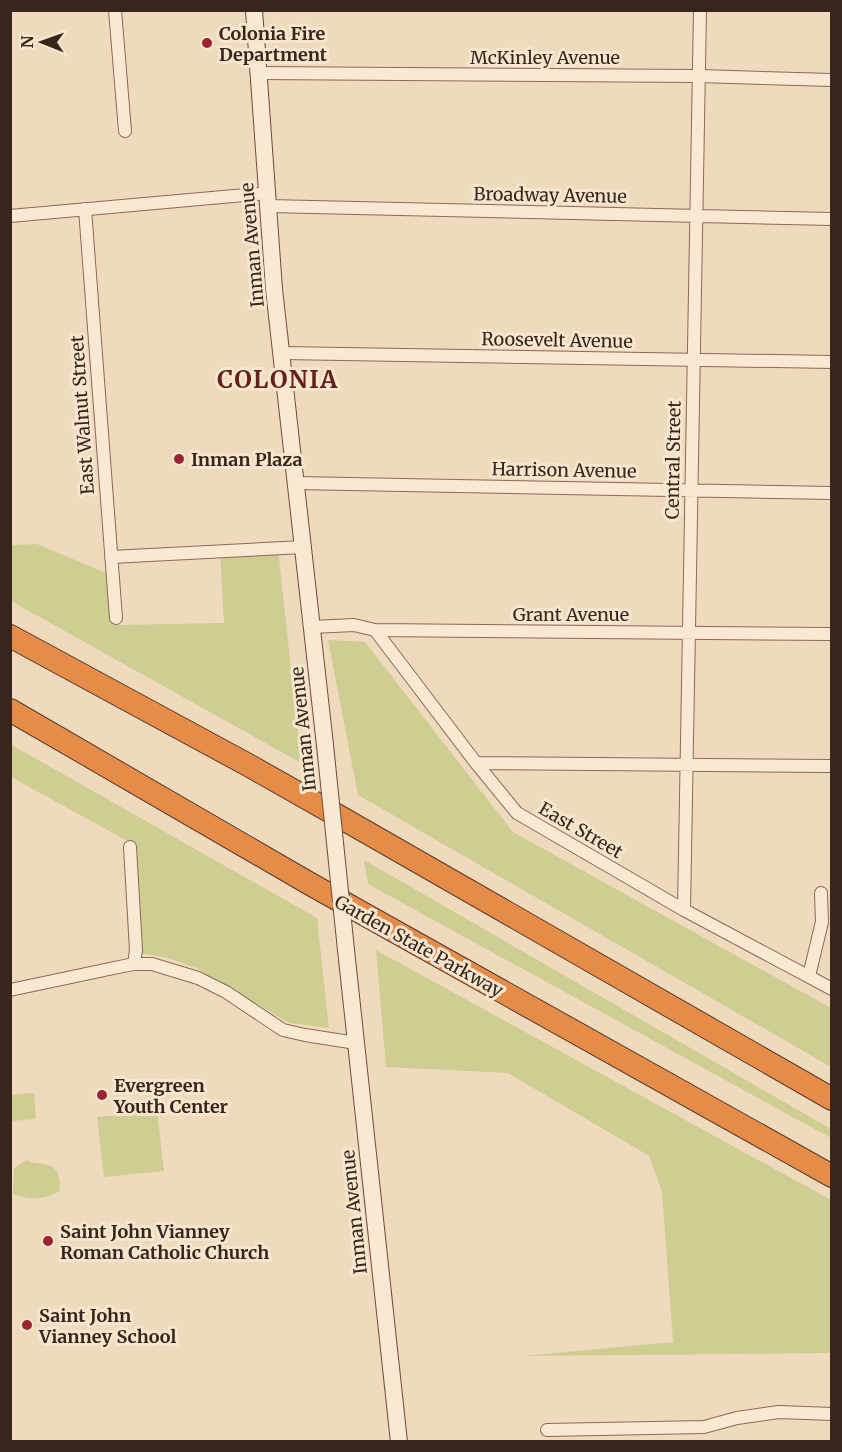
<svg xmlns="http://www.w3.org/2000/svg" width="842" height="1452" viewBox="0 0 842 1452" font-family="Merriweather,serif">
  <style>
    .green { fill: #cecd92 }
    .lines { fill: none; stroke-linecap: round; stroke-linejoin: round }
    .minor-casing { stroke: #896a56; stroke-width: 14 }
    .secondary-casing { stroke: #6b4c39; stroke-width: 18 }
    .motorway-casing { stroke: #56392b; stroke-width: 24 }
    .minor { stroke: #fae9d2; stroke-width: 12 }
    .secondary { stroke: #fae9d2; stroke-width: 16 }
    .motorway { stroke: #e58c49; stroke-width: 22 }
    .secondary-bridge-casing { stroke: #6b4c39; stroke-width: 18; stroke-linecap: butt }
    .secondary-bridge { stroke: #fae9d2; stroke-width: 16 }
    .poi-dot { fill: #9b2334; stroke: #f7e6ce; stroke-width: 2 }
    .labels { text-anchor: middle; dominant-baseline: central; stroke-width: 6; stroke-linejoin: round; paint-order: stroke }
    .poi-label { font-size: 18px; font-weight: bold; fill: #38251b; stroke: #f7e6ce; text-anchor: start }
    .street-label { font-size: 18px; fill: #38251b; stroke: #f7e6ce }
    .district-label { font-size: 24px; font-weight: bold; letter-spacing: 1.5px; fill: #661f19; stroke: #f7e6ce }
  </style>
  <rect width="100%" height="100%" fill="#f0dabe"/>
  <path class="green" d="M37 544 111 575 115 625 224 623 220 552 278 548 301 763 11 601 10 545Z
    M328 640 365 642 513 832 831 1008V1067L358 795Z
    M10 744 317 918 329 1028 289 1023 196 968 168 958 138 953 131 843 11 777Z
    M364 860 831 1129V1138L368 884Z
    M376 950 831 1200V1353L523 1356 673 1342 662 1192 649 1156 508 1073 386 1067Z
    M34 1093 36 1119 11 1121V1095Z
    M157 1111 164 1171 104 1177 97 1117Z
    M27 1160C35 1165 40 1162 48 1165 60 1168 60 1181 60 1191 41 1200 32 1201 13 1194L14 1168Z"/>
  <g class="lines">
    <g class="minor-casing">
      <path id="minor" d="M115 10 125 131
        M258 73 699 76 832 80
        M268 206 832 219
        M85 209 116 618
        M10 216 267 193
        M282 353 832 362
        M296 483 832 493
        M111 557 303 547
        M311 627 354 625 375 630 832 634
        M375 630 476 763 517 813 684 910 832 989
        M476 763 832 766
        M130 847 136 950 134 964
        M684 910 700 10
        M809 976 822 922 821 893
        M10 990 114 968 134 964H152L198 978 226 992 283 1030 305 1035 356 1043
        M547 1430 704 1427 737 1418 779 1412 832 1414"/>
    </g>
    <g class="secondary-casing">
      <path id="secondary" d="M254 10 274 289 325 745
        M346 950 399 1442"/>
    </g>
    <g class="motorway-casing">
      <path id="motorway" d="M10 636 250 766 347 821 832 1099
        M10 710 312 885 832 1176"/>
    </g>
    <use href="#minor" class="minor"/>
    <use href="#secondary" class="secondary"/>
    <use href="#motorway" class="motorway"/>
    <g class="secondary-bridge-casing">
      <path id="secondary-bridge" d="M325 745 346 950"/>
    </g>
    <use href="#secondary-bridge" class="secondary-bridge"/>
  </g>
  <g class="poi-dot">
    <circle cx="207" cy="43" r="6"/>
    <circle cx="179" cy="459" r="6"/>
    <circle cx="102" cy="1095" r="6"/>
    <circle cx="48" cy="1241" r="6"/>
    <circle cx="27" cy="1325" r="6"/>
  </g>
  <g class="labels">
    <g class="poi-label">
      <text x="219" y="33">Colonia Fire<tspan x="219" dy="21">Department</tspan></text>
      <text x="191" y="459">Inman Plaza</text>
      <text x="114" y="1085">Evergreen<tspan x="114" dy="21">Youth Center</tspan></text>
      <text x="60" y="1231">Saint John Vianney<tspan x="60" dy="21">Roman Catholic Church</tspan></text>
      <text x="39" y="1315">Saint John<tspan x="39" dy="21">Vianney School</tspan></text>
    </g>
    <g class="street-label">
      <text x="545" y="57">McKinley Avenue</text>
      <text transform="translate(550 195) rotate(1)">Broadway Avenue</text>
      <text transform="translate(252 245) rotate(-95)">Inman Avenue</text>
      <text transform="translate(557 340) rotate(1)">Roosevelt Avenue</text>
      <text transform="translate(82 415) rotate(-94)">East Walnut Street</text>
      <text transform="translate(673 460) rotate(-89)">Central Street</text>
      <text transform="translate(564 470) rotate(1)">Harrison Avenue</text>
      <text x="571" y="614">Grant Avenue</text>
      <text transform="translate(303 729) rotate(-96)">Inman Avenue</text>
      <text transform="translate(581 830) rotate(30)">East Street</text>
      <text transform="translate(419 946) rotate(29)">Garden State Parkway</text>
      <text transform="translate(354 1212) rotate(-96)">Inman Avenue</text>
    </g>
    <g class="district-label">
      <text x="278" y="379">COLONIA</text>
    </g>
  </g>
  <rect width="842" height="1452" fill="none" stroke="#38251b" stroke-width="24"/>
  <g transform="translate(42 42) rotate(271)" stroke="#f7e6ce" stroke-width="4.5" paint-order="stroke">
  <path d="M0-4.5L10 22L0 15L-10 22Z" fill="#38251b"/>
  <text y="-9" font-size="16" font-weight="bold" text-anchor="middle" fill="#38251b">N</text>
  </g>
</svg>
